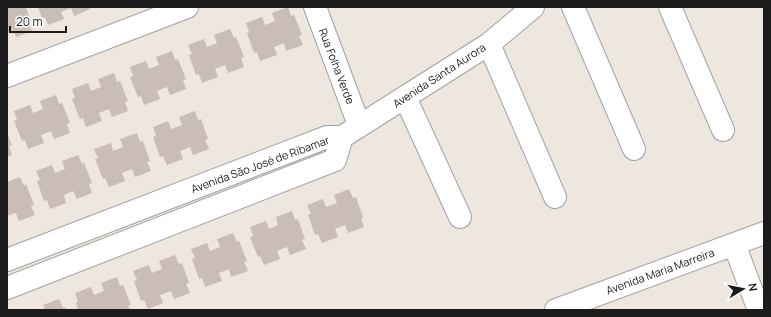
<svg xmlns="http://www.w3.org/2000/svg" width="771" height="317" viewBox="0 0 771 317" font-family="Manrope,sans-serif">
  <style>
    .building { fill: #c9bdb5 }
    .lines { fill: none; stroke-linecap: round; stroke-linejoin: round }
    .minor-casing { stroke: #a2a2a2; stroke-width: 24 }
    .minor { stroke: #fff; stroke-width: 22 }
    .labels { text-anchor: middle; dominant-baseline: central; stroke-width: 3; stroke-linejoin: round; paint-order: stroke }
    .street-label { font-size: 11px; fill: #1b1b1b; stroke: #fff }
  </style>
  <rect width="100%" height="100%" fill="#ede7df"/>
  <path class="building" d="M7 7H26L31 22 29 23 32 31 16 37 13 30 7 32Z
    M38 7H89L90 9 74 16 71 8 61 12 64 19 48 25 45 17 42 18Z
    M288 7 291 16 294 15 302 35 299 36 303 45 286 51 284 43 274 47 277 55 260 61 257 52 254 53 247 33 249 32 246 23 262 17 265 25 275 21 272 13Z
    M230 29 234 38 236 37 244 57 241 58 244 67 228 73 225 65 215 69 218 77 202 83 199 74 196 75 189 55 192 54 188 45 204 39 207 47 217 43 214 35Z
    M172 51 175 60 178 59 186 79 183 80 186 89 170 95 167 87 157 91 160 99 144 105 141 96 138 97 130 77 133 76 130 67 146 61 149 69 159 65 156 57Z
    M114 73 117 82 120 81 128 101 125 102 128 111 112 117 109 109 99 113 102 121 86 127 83 118 80 119 72 99 75 98 72 89 88 83 91 91 101 87 98 79Z
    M56 95 59 104 62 103 70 123 67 124 70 133 54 139 51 131 41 135 44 143 28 149 25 140 22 141 14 121 17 120 14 111 30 105 33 113 43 109 40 101Z
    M195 111 198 120 201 119 208 139 205 140 209 149 193 155 190 147 180 151 183 159 167 165 163 156 160 157 153 137 156 136 153 127 168 121 171 129 182 125 179 117Z
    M7 133 12 145 9 146 12 155 7 157Z
    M137 133 140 142 143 141 150 161 147 162 151 171 135 177 132 169 122 173 125 181 109 187 105 178 103 179 95 159 98 158 94 149 111 143 113 151 123 147 120 139Z
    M78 155 82 164 84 163 92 183 89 184 92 193 77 199 73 191 64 195 66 203 50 209 47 200 44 201 37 181 40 180 36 171 52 165 55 173 65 169 62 161Z
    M20 177 24 186 26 184 34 205 31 206 35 215 19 221 16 213 7 216V182Z
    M349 189 353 198 356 197 363 217 361 218 364 227 348 233 345 225 335 229 338 237 322 243 318 234 315 235 308 215 311 214 307 205 323 199 326 207 337 203 334 195Z
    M292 211 295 220 298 219 305 239 302 240 306 249 290 255 287 247 277 251 280 259 264 265 260 256 258 257 250 237 253 236 250 227 266 221 269 229 278 225 276 217Z
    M233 233 237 242 239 241 247 261 244 262 248 271 231 277 229 269 219 273 222 281 205 287 202 278 199 279 192 259 195 258 191 249 207 243 210 251 220 247 217 239Z
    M175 255 179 264 182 263 189 283 186 284 190 293 174 299 171 291 160 295 163 303 148 309 144 300 141 301 134 281 137 280 133 271 149 265 152 273 162 269 159 261Z
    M117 277 120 286 123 285 131 305 128 306 130 310H78L76 303 78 302 75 293 91 287 94 295 104 291 101 283Z
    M59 299 63 308 65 307 66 310H45L43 305Z"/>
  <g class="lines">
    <g class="minor-casing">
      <path id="minor" d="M315 7 359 125
        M573 7 634 149
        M670 7 723 130
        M489 44 555 197
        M7 76 187 7
        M405 97 460 217
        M342 137 489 44 533 7
        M734 244 759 310
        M7 260 327 137H342
        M7 288 335 160 342 137
        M556 310 764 233"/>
    </g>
    <use href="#minor" class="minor"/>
  </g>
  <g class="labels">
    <g class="street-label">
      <text transform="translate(337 66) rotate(69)">Rua Folha Verde</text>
      <text transform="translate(439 75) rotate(-33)">Avenida Santa Aurora</text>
      <text transform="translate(260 164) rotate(-20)">Avenida São José de Ribamar</text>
      <text transform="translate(660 271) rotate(-20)">Avenida Maria Marreira</text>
    </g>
  </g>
  <rect width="771" height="317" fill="none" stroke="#1b1b1b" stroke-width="16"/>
  <g transform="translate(743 289) rotate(80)" stroke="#ffffff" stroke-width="3" paint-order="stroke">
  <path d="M0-3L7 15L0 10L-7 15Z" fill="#1b1b1b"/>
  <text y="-6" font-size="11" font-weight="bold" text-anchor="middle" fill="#1b1b1b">N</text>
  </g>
  <path d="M10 26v6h56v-6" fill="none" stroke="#1b1b1b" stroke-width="2"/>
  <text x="16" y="26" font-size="12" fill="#1b1b1b" stroke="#ffffff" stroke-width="3" paint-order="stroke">20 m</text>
</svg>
